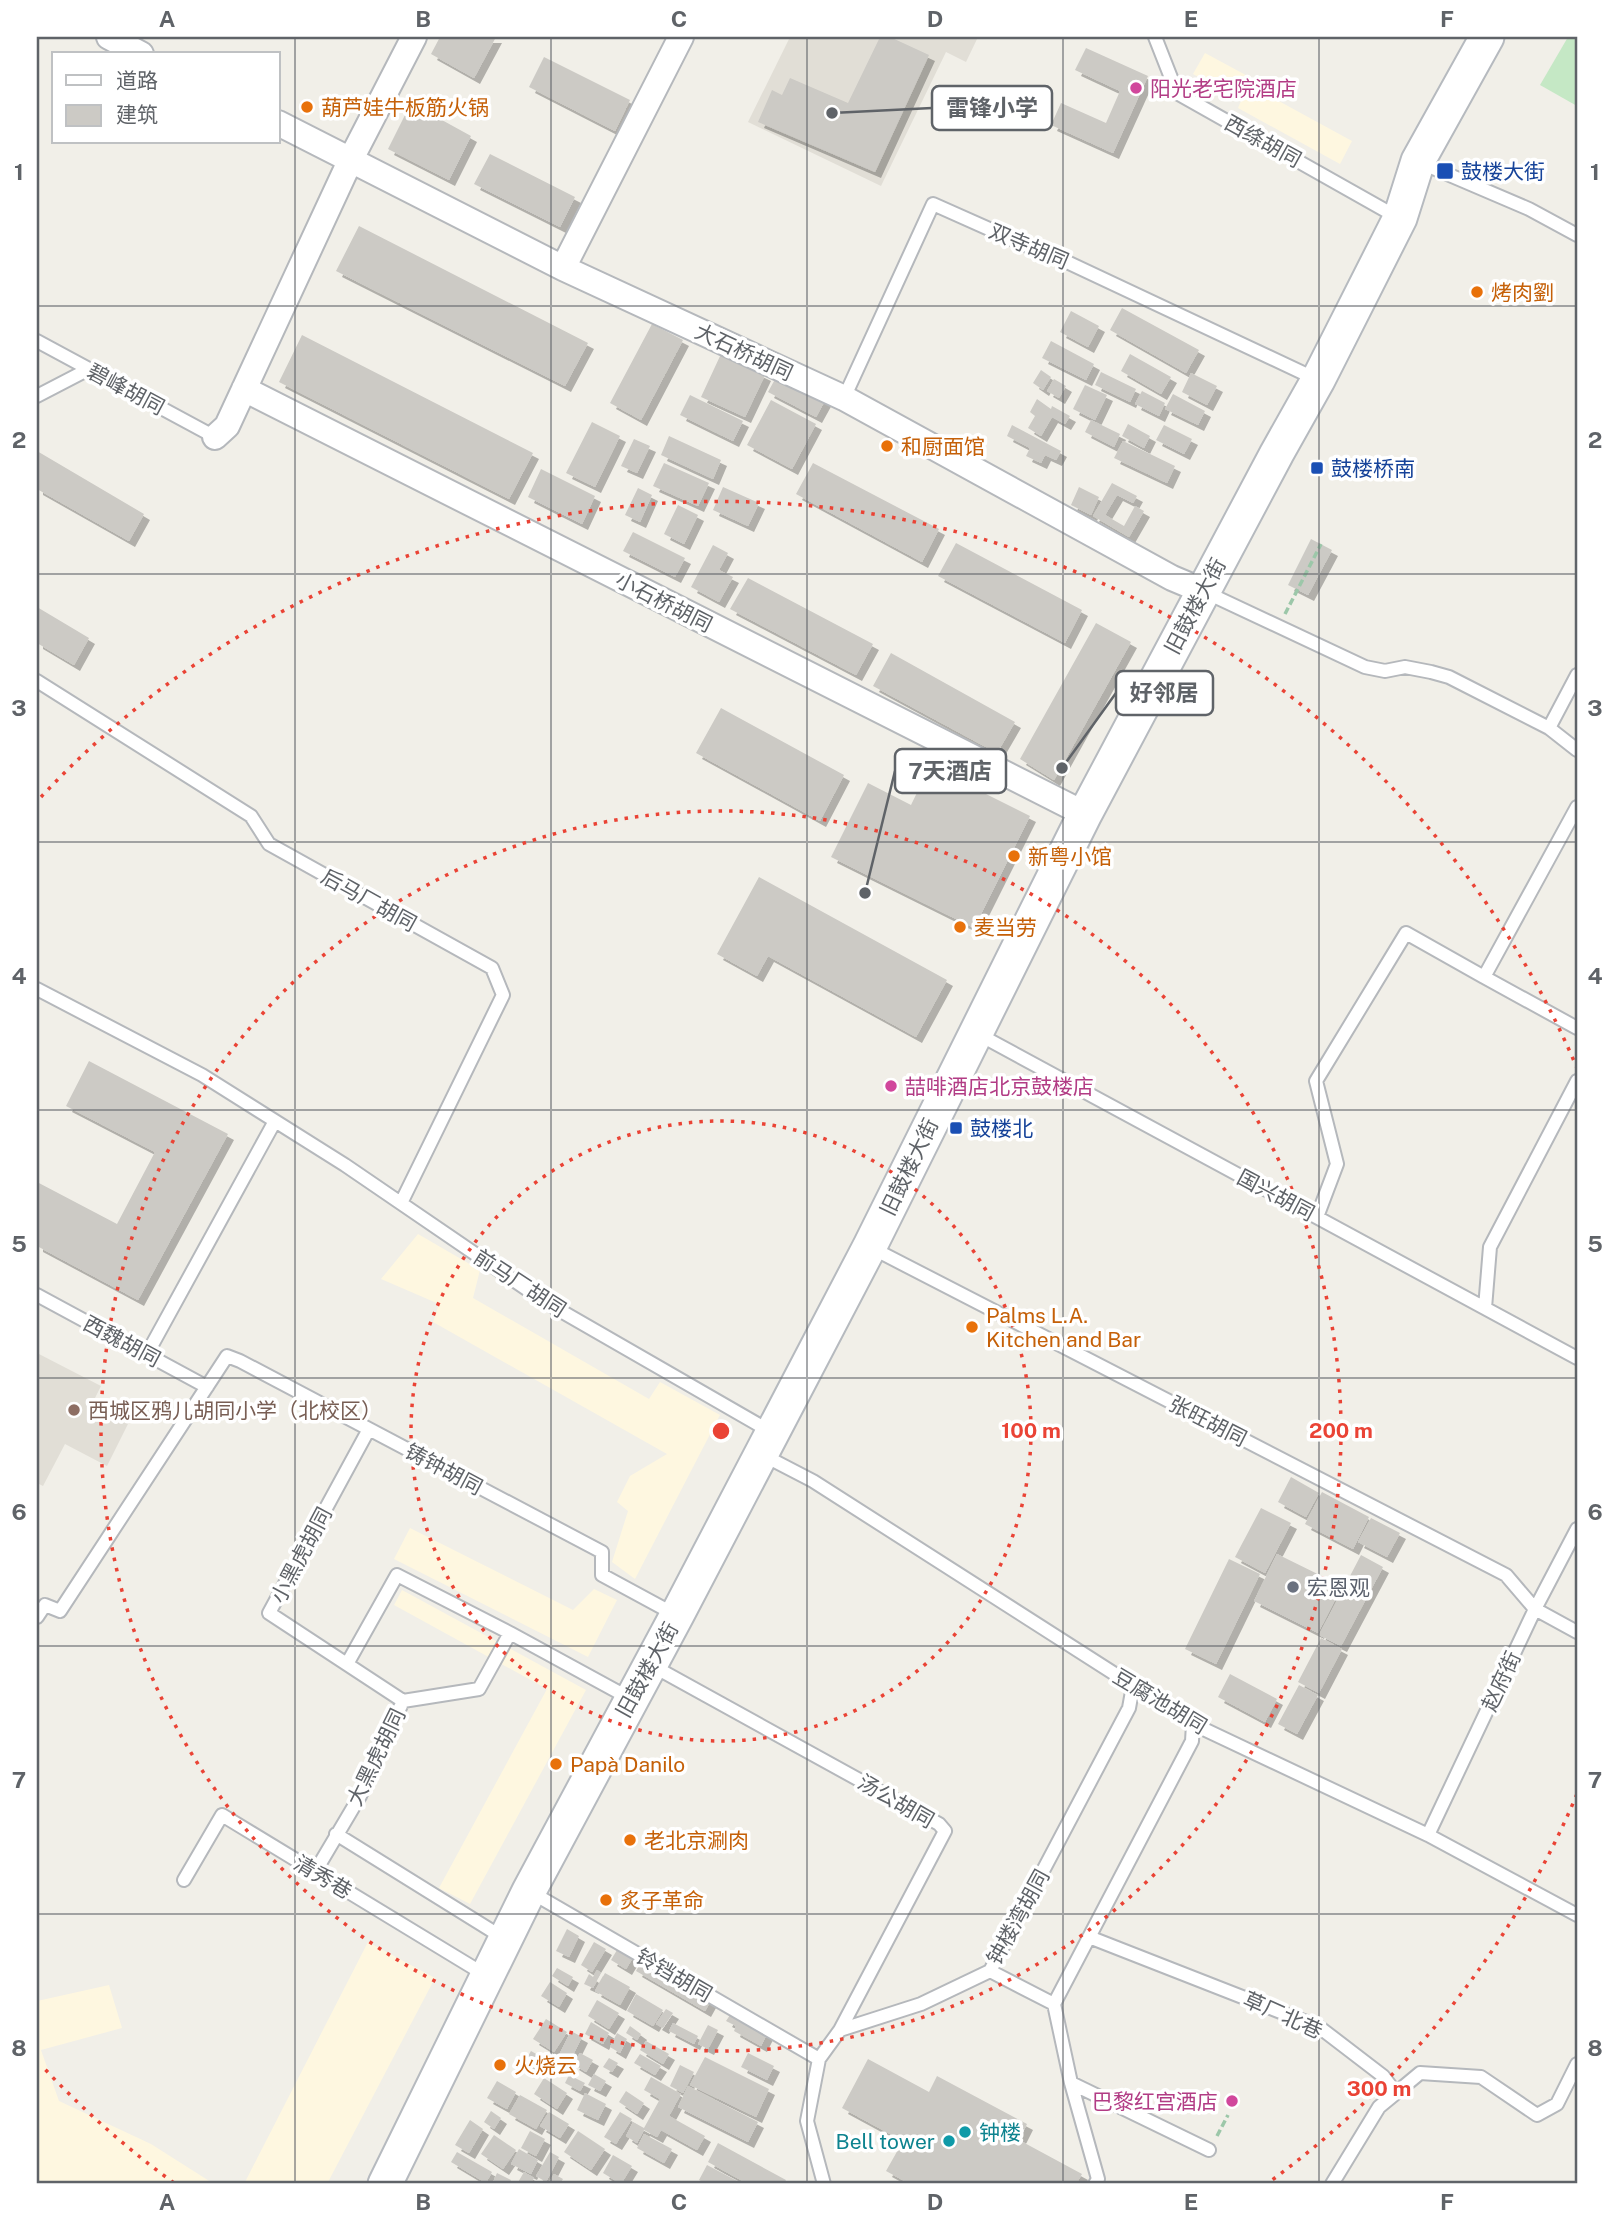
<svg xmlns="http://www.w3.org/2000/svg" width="1614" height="2221" viewBox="0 0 1614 2221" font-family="'Public Sans','Noto Sans SC',sans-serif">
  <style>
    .commercial { fill: #fef7e0 }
    .education { fill: #e1ded6 }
    .green { fill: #c5e8c5 }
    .building { fill: #cccac5; filter: url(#shadow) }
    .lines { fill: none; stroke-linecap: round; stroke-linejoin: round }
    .service-casing { stroke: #b5b8bc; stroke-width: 16 }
    .minor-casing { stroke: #b5b8bc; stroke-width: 28 }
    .secondary-casing { stroke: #b6babf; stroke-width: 37 }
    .path { stroke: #9cc7a9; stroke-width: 3.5; stroke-dasharray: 7 3.5; stroke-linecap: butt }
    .service { stroke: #fff; stroke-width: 12 }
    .minor { stroke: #fff; stroke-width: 24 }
    .secondary { stroke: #fff; stroke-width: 33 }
    .grid { fill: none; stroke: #5f6368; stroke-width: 2; stroke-opacity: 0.55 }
    .ring { fill: none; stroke: #ea4335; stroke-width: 3.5; stroke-dasharray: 3.5 7 }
    .hotel-dot { fill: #d1479c; stroke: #fff; stroke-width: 2.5 }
    .food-dot { fill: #e8710a; stroke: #fff; stroke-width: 2.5 }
    .transit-dot { fill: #1a4fb4; stroke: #fff; stroke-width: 2.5 }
    .education-dot { fill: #8d6e63; stroke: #fff; stroke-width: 2.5 }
    .worship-dot { fill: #6b7280; stroke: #fff; stroke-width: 2.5 }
    .culture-dot { fill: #0f9aa8; stroke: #fff; stroke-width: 2.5 }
    .labels { text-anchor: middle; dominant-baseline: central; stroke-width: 7; stroke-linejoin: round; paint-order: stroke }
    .hotel-label { font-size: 21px; fill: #b23c85; stroke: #fff; text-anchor: start }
    .food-label { font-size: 21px; fill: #c56008; stroke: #fff; text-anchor: start }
    .street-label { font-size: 21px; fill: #5f6368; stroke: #fff }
    .transit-label { font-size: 21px; fill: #164399; stroke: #fff; text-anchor: start }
    .education-label { font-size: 21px; fill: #785e54; stroke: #fff; text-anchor: start }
    .worship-label { font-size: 21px; fill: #5b616d; stroke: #fff; text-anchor: start }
    .culture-label { font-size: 21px; fill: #0d838f; stroke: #fff; text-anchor: start }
    .centre { fill: #ea4335; stroke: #fff; stroke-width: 3.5 }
    .ring-label { font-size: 21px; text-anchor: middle; font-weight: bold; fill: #ea4335; stroke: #fff; stroke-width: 7; stroke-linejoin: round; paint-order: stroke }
    .leader { fill: none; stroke: #5f6368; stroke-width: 2.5 }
    .callout-dot { fill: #5f6368; stroke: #fff; stroke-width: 2.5 }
    .callout { fill: #fff; stroke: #5f6368; stroke-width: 2.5 }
    .callout-label { font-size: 23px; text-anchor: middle; font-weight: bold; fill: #5f6368 }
    .neatline { fill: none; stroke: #5f6368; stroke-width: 2.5 }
    .grid-label { font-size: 23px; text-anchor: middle; font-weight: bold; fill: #5f6368 }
  </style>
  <defs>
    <filter id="shadow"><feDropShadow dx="6" dy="6" stdDeviation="0" flood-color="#0004"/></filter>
  </defs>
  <rect width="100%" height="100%" fill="#f1efe8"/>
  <path class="commercial" d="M1205 53 1255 80 1251 86 1352 141 1340 164 1238 108 1241 101 1193 74Z
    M418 1234 480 1270 473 1298 649 1399 660 1382 720 1415 635 1579 612 1562 628 1511 617 1502 630 1476 667 1454 433 1322 439 1304 381 1279Z
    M410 1528 573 1610 594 1589 617 1600 588 1657 394 1559Z
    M402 1590 586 1690 470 1904 439 1888 547 1689 394 1605Z
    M368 1942 435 1978 327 2184H244Z
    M109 1985 122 2028 41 2050 59 2101 151 2144 214 2184H37V2001Z"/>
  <path class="education" d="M790 37H978L966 62 946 52 881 186 748 122Z
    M37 1353 101 1386 94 1400 130 1420 107 1466 65 1444 43 1486 37 1483Z"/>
  <path class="green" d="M1568 37H1577V106L1540 85Z"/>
  <path class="building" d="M440 37H496L474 78 431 54Z
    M880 37H890L929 55 875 172 758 122 772 90 782 95 790 78 848 103Z
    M1086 48 1148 76 1113 153 1051 125 1061 103 1106 123 1120 91 1075 70Z
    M544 57 630 100 615 131 529 87Z
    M411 103 471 136 449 180 388 149Z
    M490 154 575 197 560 227 474 184Z
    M359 226 588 343 565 386 336 271Z
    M1122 308 1199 350 1186 373 1110 330Z
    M1071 311 1099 326 1088 347 1060 332Z
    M652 324 683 340 641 420 610 403Z
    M302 335 533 453 509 499 279 382Z
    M1051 341 1094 364 1086 380 1042 358Z
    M721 354 765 375 745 417 701 397Z
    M1130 354 1171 377 1161 394 1121 371Z
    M1041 370 1051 377 1043 390 1033 383Z
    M779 372 827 397 816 417 768 392Z
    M1101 372 1136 389 1130 402 1095 385Z
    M1191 373 1217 386 1207 405 1182 392Z
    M1054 379 1066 386 1059 398 1047 391Z
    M1085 385 1107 395 1095 420 1073 409Z
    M1142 391 1165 403 1159 416 1135 404Z
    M1173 394 1205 411 1198 425 1165 409Z
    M690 395 743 421 733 441 680 415Z
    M1037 399 1051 409 1052 406 1070 416 1065 424 1052 417 1041 436 1028 428 1035 416 1030 412Z
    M771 400 816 424 792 469 747 445Z
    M1091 420 1120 434 1114 447 1085 432Z
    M592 422 620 436 595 487 566 473Z
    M1128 424 1150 436 1144 448 1122 436Z
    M1012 425 1061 451 1056 460 1045 455 1041 463 1026 456 1030 448 1007 436Z
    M1164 425 1192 439 1184 454 1156 440Z
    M669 436 721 460 713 479 661 455Z
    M634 439 650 446 637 473 621 466Z
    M1123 441 1175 466 1167 483 1114 458Z
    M37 451 144 514 129 541 37 489Z
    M664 463 709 483 698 506 653 486Z
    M813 463 939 529 922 562 796 494Z
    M541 469 595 496 582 524 528 497Z
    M1112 483 1137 496 1133 503 1117 495 1105 515 1124 526 1135 506 1144 511 1129 537 1093 516Z
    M723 487 759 503 748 526 713 510Z
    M1079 487 1099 497 1091 515 1071 505Z
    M638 488 652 495 640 522 625 515Z
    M678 505 698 515 684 544 664 534Z
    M633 532 685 558 675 577 623 551Z
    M1311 539 1332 550 1308 595 1288 585Z
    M956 543 1082 610 1065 643 938 576Z
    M713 545 728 553 719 570 733 577 719 602 691 587Z
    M748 578 873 644 856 675 730 609Z
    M37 607 89 638 74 665 37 643Z
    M1096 623 1131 642 1054 780 1020 759Z
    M891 653 1015 722 997 753 873 686Z
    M721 708 844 775 820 821 696 753Z
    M930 766 1030 816 974 928 831 857 868 783 911 805Z
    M759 877 947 980 916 1037 768 956 757 976 717 954Z
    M89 1061 228 1134 138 1300 37 1246V1182L117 1224 155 1152 66 1106Z
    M1291 1477 1319 1493 1306 1517 1278 1502Z
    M1322 1492 1369 1517 1353 1549 1305 1524Z
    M1261 1508 1291 1523 1265 1573 1235 1557Z
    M1371 1518 1400 1533 1387 1557 1358 1542Z
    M1277 1554 1342 1586 1318 1633 1254 1601Z
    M1361 1555 1383 1567 1341 1646 1319 1635Z
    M1229 1559 1260 1574 1216 1664 1185 1649Z
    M1321 1638 1342 1649 1319 1693 1298 1682Z
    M1230 1674 1277 1699 1265 1722 1218 1697Z
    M1299 1685 1318 1695 1297 1734 1278 1724Z
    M567 1929 579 1936 569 1957 556 1951Z
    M594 1942 606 1949 592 1972 581 1965Z
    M620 1945 635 1954 626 1969 611 1960Z
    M641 1962 710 2002 705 2011 636 1971Z
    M557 1968 573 1977 568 1986 552 1976Z
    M597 1970 601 1973 593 1988 584 1984 589 1974 593 1977Z
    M605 1973 630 1987 620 2005 595 1991Z
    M550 1982 567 1993 559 2007 541 1996Z
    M636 1994 663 2010 653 2026 627 2011Z
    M597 2000 619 2013 609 2029 588 2016Z
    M666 2009 673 2013 663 2028 656 2024Z
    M730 2015 768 2032 761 2046 734 2031 736 2026 726 2021Z
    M546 2019 567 2032 554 2052 533 2039Z
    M591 2022 609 2033 603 2044 585 2034Z
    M673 2023 698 2036 694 2044 669 2031Z
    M708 2025 718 2030 708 2049 698 2044Z
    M630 2026 641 2034 637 2040 626 2033Z
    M571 2031 582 2037 570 2061 559 2055Z
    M617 2033 627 2039 620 2053 610 2047Z
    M646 2041 669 2054 663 2064 640 2050Z
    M531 2051 545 2059 537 2073 523 2065Z
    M580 2053 593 2060 586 2072 573 2064Z
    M748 2053 774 2066 767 2080 741 2067Z
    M640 2054 661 2066 655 2075 634 2063Z
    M705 2057 769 2089 756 2117 690 2085Z
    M609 2058 618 2063 612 2072 603 2067Z
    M868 2059 929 2092 937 2076 1027 2124 1019 2140 1082 2174 1076 2184H910L886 2171 903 2141 842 2108Z
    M680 2065 694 2072 683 2093 670 2086Z
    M594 2074 606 2081 600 2091 588 2085Z
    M569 2075 585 2083 580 2091 565 2083Z
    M651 2077 681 2094 669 2116 705 2136 697 2150 661 2130 657 2137 644 2130 637 2143 626 2136 633 2122 644 2128 660 2099 644 2090Z
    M544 2078 567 2093 557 2109 534 2094Z
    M497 2081 516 2092 507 2109 487 2098Z
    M688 2086 758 2122 748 2142 678 2107Z
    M626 2091 644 2103 637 2114 619 2102Z
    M585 2093 606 2104 598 2120 577 2110Z
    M520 2095 547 2110 536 2129 509 2114Z
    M491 2111 501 2118 494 2129 484 2122Z
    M549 2112 569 2124 560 2138 540 2126Z
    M620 2112 632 2119 616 2144 604 2137Z
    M470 2120 483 2129 469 2153 455 2145Z
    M530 2131 545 2139 536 2156 521 2148Z
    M578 2131 605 2149 591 2170 564 2152Z
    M644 2134 672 2149 664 2163 637 2148Z
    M494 2135 516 2150 503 2169 481 2154Z
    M718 2143 786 2180 784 2184H748L708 2162Z
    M519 2149 538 2160 531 2174 511 2164Z
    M457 2152 492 2172 486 2183 451 2162Z
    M550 2152 559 2157 546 2182 536 2176Z
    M613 2155 632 2166 621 2184 603 2173Z
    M707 2165 743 2184H706L699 2180Z
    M524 2172 534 2178 531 2184H517Z
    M497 2173 511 2180 509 2184H492Z
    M554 2174 563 2179 560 2184H548Z"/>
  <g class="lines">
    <g class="service-casing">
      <path id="service" d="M1155 37 1177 93 1397 217
        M1419 162 1529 209 1577 235
        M37 341 215 437
        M37 396 89 369
        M844 398 933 204 1034 249 1035 247 1318 380
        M1203 591 1365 667 1385 671 1405 667 1431 672 1449 677 1549 728 1577 750
        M37 681 251 816 269 844 492 968 503 995 401 1203
        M1549 728 1577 675
        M1484 977 1577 1028
        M37 989 202 1075 345 1165 547 1303 773 1433
        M978 1034 1577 1358
        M1317 1217 1337 1164 1316 1081 1406 933 1484 977 1577 807
        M870 1247 1506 1575 1535 1609 1577 1632
        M37 1295 207 1387
        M1485 1308 1490 1247 1577 1081
        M147 1354 275 1121
        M369 1429 269 1613 403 1701
        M761 1454 813 1481 1193 1724 1428 1835 1577 1915
        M37 1617 45 1605 60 1611 227 1356 240 1361 602 1552V1575L674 1614
        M347 1664 397 1575 510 1633 631 1699
        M651 1665 939 1824 945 1831 840 2030
        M336 1834 505 1939
        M1428 1835 1535 1609 1577 1529
        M315 1872 360 1796 403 1701 479 1689 510 1633
        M184 1880 222 1815 487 1976
        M529 1891 819 2059
        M1089 1937 1319 2027 1383 2076 1396 2093 1379 2107 1332 2184
        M990 1971 1054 2004
        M1071 2083 1209 2150
        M1396 2093 1420 2073 1481 2077 1537 2115 1557 2104 1577 2064
        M824 2184 807 2121 819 2059 840 2030 921 2004 990 1971 1129 1708 1133 1686
        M1095 2184 1098 2179 1071 2083 1054 2004 1192 1741 1193 1724"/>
    </g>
    <g class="minor-casing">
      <path id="minor" d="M109 37 141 54
        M278 123 563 268 844 398 1172 578 1203 591
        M563 268 681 37
        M244 389 1085 814
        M215 437 227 426 351 159 414 37"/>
    </g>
    <g class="secondary-casing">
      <path id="secondary" d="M385 2184 529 1891 677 1615 870 1246 1085 814 1277 453 1318 380 1400 218 1418 161 1487 37"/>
    </g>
    <path class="path" d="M1285 614 1321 544
      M1217 2136 1228 2115"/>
    <use href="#service" class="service"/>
    <use href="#minor" class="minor"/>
    <use href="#secondary" class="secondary"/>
  </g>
  <path class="grid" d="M295 37V2184M551 37V2184M807 37V2184M1063 37V2184M1319 37V2184M37 306H1577M37 574H1577M37 842H1577M37 1110H1577M37 1378H1577M37 1646H1577M37 1914H1577"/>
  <g class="ring">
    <circle cx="721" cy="1431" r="310"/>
    <circle cx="721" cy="1431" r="620"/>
    <path d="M1577 1794A930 930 0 0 1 1268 2183M174 2183A930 930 0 0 1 41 2065M41 797A930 930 0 0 1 1577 1068"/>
  </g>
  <g class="hotel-dot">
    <circle cx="1136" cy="88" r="7"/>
    <circle cx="891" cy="1086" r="7"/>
    <circle cx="1232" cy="2101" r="7"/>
  </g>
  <g class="food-dot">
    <circle cx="307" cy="107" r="7"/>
    <circle cx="1477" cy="292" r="7"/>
    <circle cx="887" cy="446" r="7"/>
    <circle cx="1014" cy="856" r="7"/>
    <circle cx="960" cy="927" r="7"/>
    <circle cx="972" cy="1327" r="7"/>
    <circle cx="556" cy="1764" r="7"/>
    <circle cx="630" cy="1840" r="7"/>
    <circle cx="606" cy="1900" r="7"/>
    <circle cx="500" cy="2065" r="7"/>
  </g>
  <g class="transit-dot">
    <rect x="1436" y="162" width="18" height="18" rx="3.5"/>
    <rect x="1310" y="461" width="14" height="14" rx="3.5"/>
    <rect x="949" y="1121" width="14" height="14" rx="3.5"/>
  </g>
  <circle class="education-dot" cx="74" cy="1410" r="7"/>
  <circle class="worship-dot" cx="1293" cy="1587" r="7"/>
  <g class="culture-dot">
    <circle cx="965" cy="2132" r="7"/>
    <circle cx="949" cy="2141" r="7"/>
  </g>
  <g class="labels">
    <g class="hotel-label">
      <text x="1150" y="88">阳光老宅院酒店</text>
      <text x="905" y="1086">喆啡酒店北京鼓楼店</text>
      <text x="1218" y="2101" text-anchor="end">巴黎红宫酒店</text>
    </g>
    <g class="food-label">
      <text x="321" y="107">葫芦娃牛板筋火锅</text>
      <text x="1491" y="292">烤肉劉</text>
      <text x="901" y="446">和厨面馆</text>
      <text x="1028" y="856">新粤小馆</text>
      <text x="974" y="927">麦当劳</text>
      <text x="986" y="1315">Palms L.A.<tspan x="986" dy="24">Kitchen and Bar</tspan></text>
      <text x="570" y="1764">Papà Danilo</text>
      <text x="644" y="1840">老北京涮肉</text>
      <text x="620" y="1900">炙子革命</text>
      <text x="514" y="2065">火烧云</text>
    </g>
    <g class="street-label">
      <text transform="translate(1263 141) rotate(29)">西绦胡同</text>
      <text transform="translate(1029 246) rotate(23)">双寺胡同</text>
      <text transform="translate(744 352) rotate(25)">大石桥胡同</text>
      <text transform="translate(126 389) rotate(28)">碧峰胡同</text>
      <text transform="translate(664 602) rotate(27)">小石桥胡同</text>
      <text transform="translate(1195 606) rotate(-62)">旧鼓楼大街</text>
      <text transform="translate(369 900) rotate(29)">后马厂胡同</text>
      <text transform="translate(909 1167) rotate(-64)">旧鼓楼大街</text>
      <text transform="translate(1276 1195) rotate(28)">国兴胡同</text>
      <text transform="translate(520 1283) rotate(33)">前马厂胡同</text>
      <text transform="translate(122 1341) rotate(28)">西魏胡同</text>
      <text transform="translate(1208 1421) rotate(27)">张旺胡同</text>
      <text transform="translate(444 1469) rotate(28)">铸钟胡同</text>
      <text transform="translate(301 1555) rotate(-62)">小黑虎胡同</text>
      <text transform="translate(647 1670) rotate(-61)">旧鼓楼大街</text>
      <text transform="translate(1501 1681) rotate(-65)">赵府街</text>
      <text transform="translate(1160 1701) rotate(31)">豆腐池胡同</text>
      <text transform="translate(376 1757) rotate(-64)">大黑虎胡同</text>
      <text transform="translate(896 1801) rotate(30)">汤公胡同</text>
      <text transform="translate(323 1877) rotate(31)">清秀巷</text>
      <text transform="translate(1018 1917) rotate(-61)">钟楼湾胡同</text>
      <text transform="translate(674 1975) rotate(30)">铃铛胡同</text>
      <text transform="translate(1283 2015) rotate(24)">草厂北巷</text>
    </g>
    <g class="transit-label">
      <text x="1461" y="171">鼓楼大街</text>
      <text x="1331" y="468">鼓楼桥南</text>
      <text x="970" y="1128">鼓楼北</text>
    </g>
    <g class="education-label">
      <text x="88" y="1410">西城区鸦儿胡同小学（北校区）</text>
    </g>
    <g class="worship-label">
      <text x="1307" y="1587">宏恩观</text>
    </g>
    <g class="culture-label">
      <text x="979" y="2132">钟楼</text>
      <text x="935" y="2141" text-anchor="end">Bell tower</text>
    </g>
  </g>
  <circle cx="721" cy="1431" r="10" class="centre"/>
  <g class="ring-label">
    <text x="1031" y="1438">100 m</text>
    <text x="1341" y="1438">200 m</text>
    <text x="1379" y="2096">300 m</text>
  </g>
  <path class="leader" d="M832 113L932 108M1062 768L1116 693M865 893L895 771"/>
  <g class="callout-dot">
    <circle cx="832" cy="113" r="7"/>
    <circle cx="1062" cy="768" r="7"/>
    <circle cx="865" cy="893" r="7"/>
  </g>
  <g class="callout">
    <rect x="932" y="86" width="120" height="44" rx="7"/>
    <rect x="1116" y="671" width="97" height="44" rx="7"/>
    <rect x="895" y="749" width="111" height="44" rx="7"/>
  </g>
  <g class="callout-label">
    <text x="992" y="116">雷锋小学</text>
    <text x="1164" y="701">好邻居</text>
    <text x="950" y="779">7天酒店</text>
  </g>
  <rect width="1614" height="2221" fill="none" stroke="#ffffff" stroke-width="77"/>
  <rect x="52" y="52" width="228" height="91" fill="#ffffff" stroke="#bfc1c3" stroke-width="2"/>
  <rect x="66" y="75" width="35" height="10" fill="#ffffff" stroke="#bfc1c3" stroke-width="2"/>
  <text x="116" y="88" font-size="21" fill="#5f6368">道路</text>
  <rect x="66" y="105" width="35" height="21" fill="#cccac5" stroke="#bfc1c3" stroke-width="2"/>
  <text x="116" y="122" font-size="21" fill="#5f6368">建筑</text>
  <rect x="38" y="38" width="1538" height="2144" class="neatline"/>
  <g class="grid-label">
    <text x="167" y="27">A</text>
    <text x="423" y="27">B</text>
    <text x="679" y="27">C</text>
    <text x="935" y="27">D</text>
    <text x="1191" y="27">E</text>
    <text x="1447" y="27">F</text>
    <text x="19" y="180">1</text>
    <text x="1595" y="180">1</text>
    <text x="19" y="448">2</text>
    <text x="1595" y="448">2</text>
    <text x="19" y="716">3</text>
    <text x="1595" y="716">3</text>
    <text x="19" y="984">4</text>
    <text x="1595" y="984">4</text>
    <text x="19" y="1252">5</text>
    <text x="1595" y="1252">5</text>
    <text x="19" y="1520">6</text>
    <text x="1595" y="1520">6</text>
    <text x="19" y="1788">7</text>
    <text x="1595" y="1788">7</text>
    <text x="19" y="2056">8</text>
    <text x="1595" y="2056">8</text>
    <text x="167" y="2210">A</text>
    <text x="423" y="2210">B</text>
    <text x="679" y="2210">C</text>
    <text x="935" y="2210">D</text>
    <text x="1191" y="2210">E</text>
    <text x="1447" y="2210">F</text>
  </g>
</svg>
